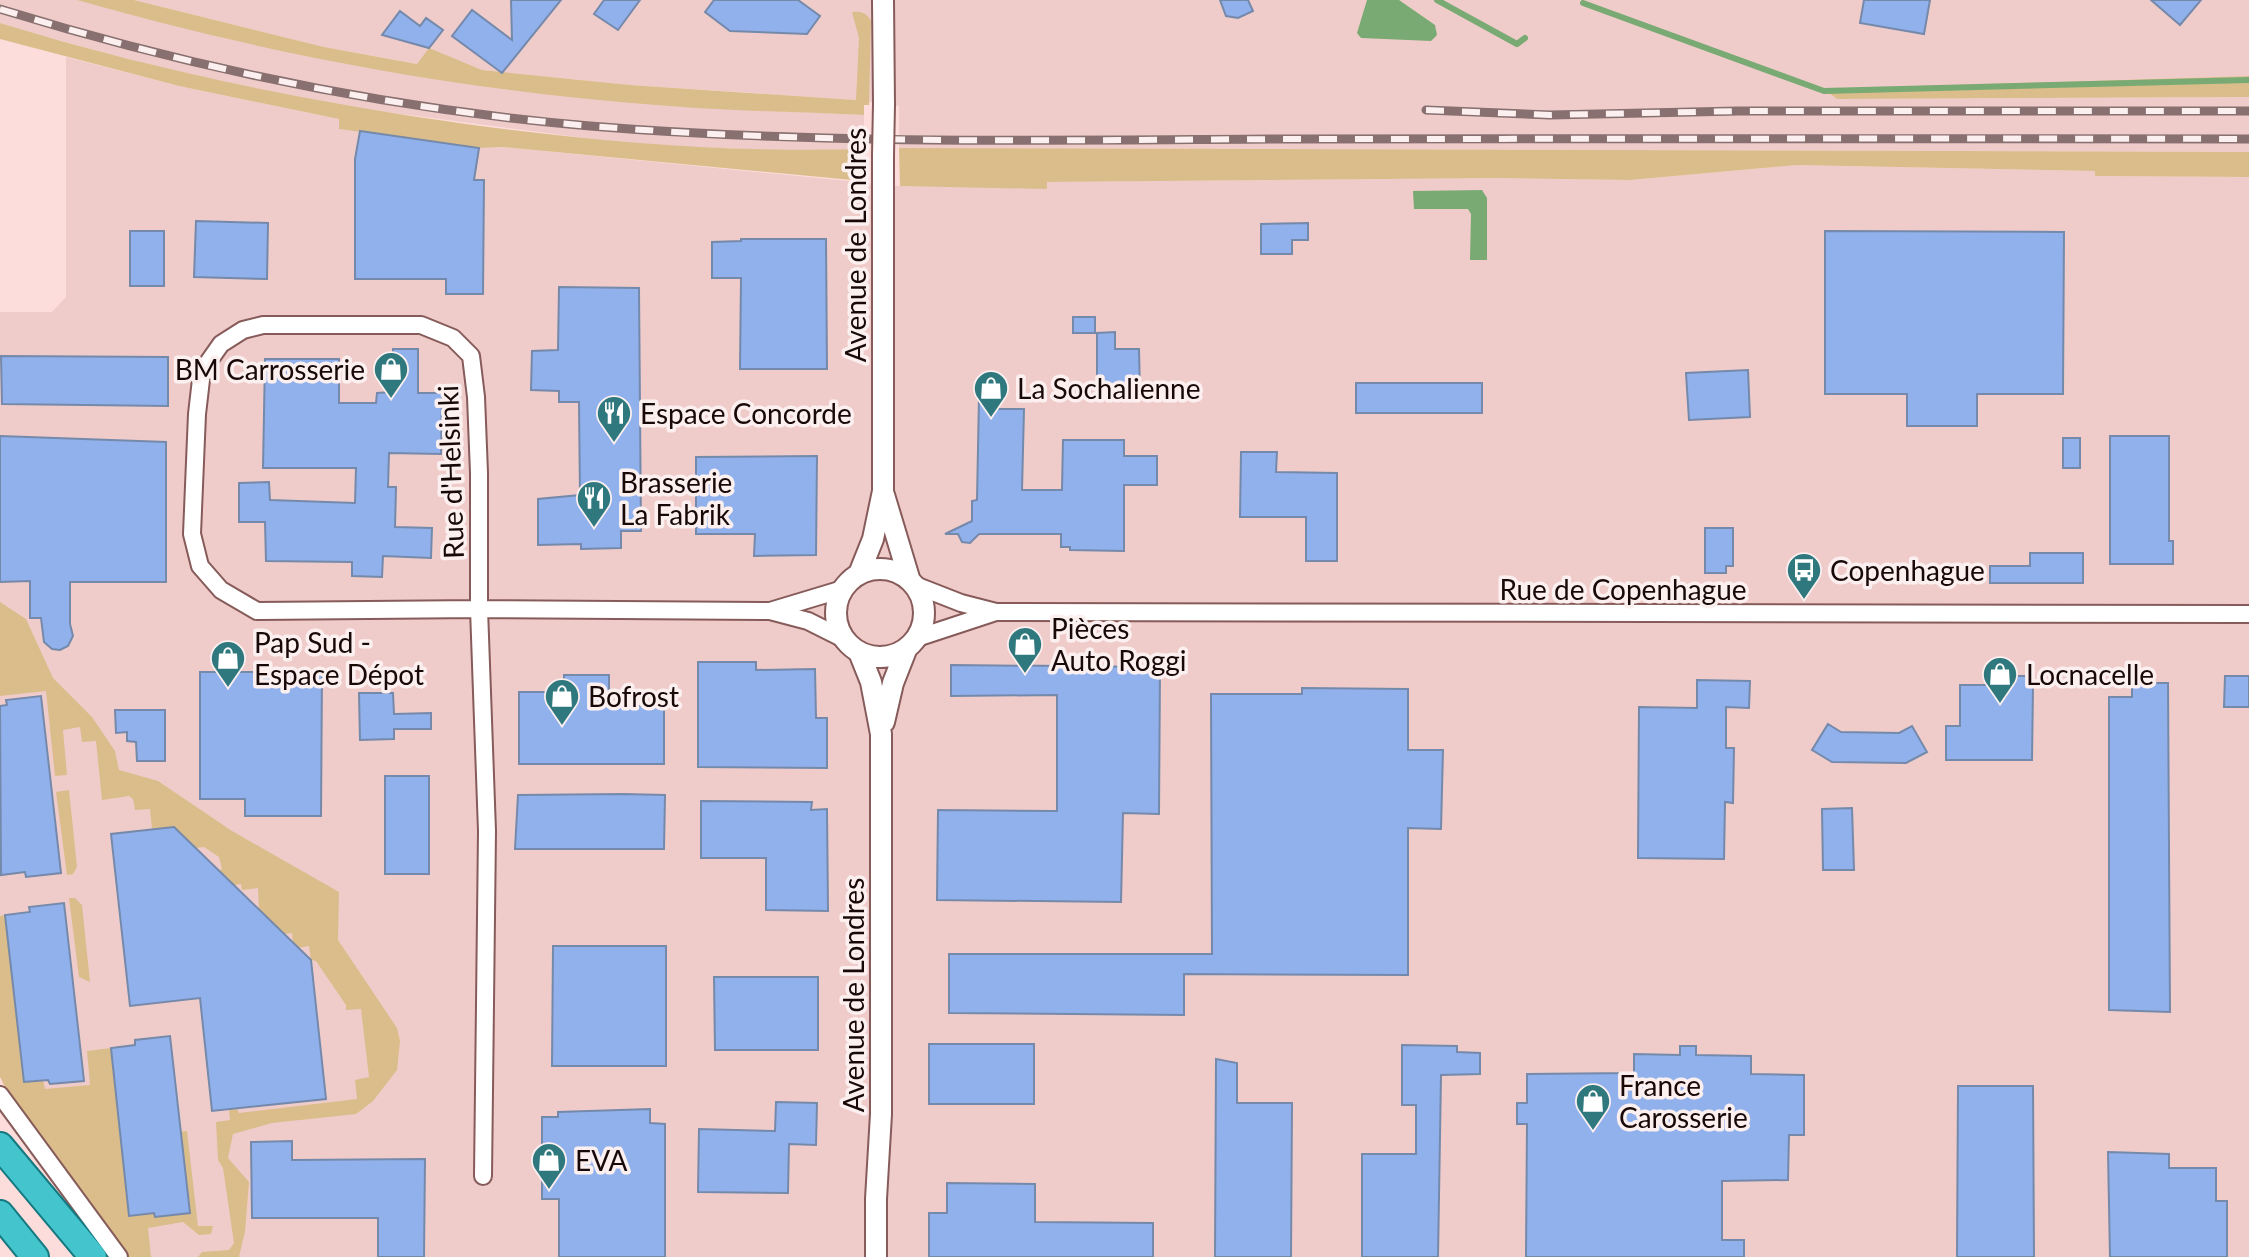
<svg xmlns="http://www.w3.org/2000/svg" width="2249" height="1257" viewBox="0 0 2249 1257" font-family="Lato,sans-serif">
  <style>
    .built { fill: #efccca }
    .green { fill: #dabd8a }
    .water { fill: #7aaa74 }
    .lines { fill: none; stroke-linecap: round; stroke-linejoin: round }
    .stream { stroke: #7aaa74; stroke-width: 6 }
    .building { fill: #91b1ed; stroke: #7589ab; stroke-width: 2 }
    .minor-casing { stroke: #865b59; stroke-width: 20 }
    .tertiary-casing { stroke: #865b59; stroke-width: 24 }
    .trunk-casing { stroke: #167980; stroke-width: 30 }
    .minor { stroke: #fff; stroke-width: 16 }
    .tertiary { stroke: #fff; stroke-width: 20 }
    .trunk { stroke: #44c4cc; stroke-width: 26 }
    .rail-casing { stroke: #87706f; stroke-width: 9 }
    .rail { stroke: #fbf0ef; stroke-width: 6; stroke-dasharray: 18; stroke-linecap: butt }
    .tertiary-bridge-casing { stroke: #865b59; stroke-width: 24; stroke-linecap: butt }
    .tertiary-bridge { stroke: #fff; stroke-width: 20 }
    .labels { text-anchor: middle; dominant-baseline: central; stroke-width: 7; stroke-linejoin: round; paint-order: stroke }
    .street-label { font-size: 28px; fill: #180908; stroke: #fbf0ef }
    .poi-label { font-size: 28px; fill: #180908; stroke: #fbf0ef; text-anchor: start }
  </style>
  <rect width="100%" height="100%" fill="#fcdddb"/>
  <path class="built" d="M0 0H77L355 65 502 89 669 106 864 115V149L797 151 638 145 356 108 188 75 32 33 0 23Z
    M134 0H2249V76L1825 89 1837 99 2249 97V152L899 148V106L857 100 630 85 482 70 429 49 418 64 324 47Z
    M66 57 179 86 339 119 340 129 479 148 502 147 900 186 1047 188V182L1499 178 1630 180 1797 165 2095 171 2096 176 2249 177V1257H130L0 1071V312H52L66 297Z"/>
  <path class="green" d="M77 0H134L324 47 417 64 429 48 482 70 630 85 856 100 859 38 852 12C861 11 867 13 871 21L869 105H864V115C799 112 734 111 669 106 469 92 270 55 77 0Z
    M0 23C153 70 308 102 466 124 599 142 731 153 864 149L857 176 863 177V181L502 147 479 148 339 129V119L179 86 0 39Z
    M2249 76V97L1837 99 1824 89Z
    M899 148 2249 152V177L2095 176V171L1797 165 1630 180 1499 178 1047 182V189L900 186Z
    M0 602 26 619 53 678 92 717 115 751 119 770 158 781 232 831 339 892 338 940 397 1028 400 1041 397 1070 373 1101 356 1114 272 1123 233 1134 228 1158 249 1182 245 1232 239 1257H198L202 1252 229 1250 234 1243 223 1168 218 1160 216 1122 230 1120 229 1110 237 1109 239 1113 357 1099 355 1080 369 1077 361 1009 346 1010V1005L316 961 311 960 309 946 297 948 293 943 292 933 284 934 259 910 258 888 242 890 241 884 234 885 219 870 222 869 219 857 204 847 196 848 174 827 152 829 150 809 135 810 133 799 129 796 102 800 96 741 82 742 80 727 63 730 67 775 55 776 46 691 0 696Z
    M69 790 77 867 73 874 67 875 56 792Z
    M69 898H75L82 905 90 982 79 977Z
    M5 915 24 1082 43 1080 45 1089 90 1085 87 1051 111 1048 129 1215 154 1213 155 1217 189 1213 180 1132 187 1131 198 1226H213L211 1234 199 1235 183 1222 148 1228 151 1257H128L8 1093 0 1077V916Z"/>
  <path class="water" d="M1367 0H1399L1435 25 1437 35 1431 41 1361 38 1357 33Z
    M1482 190 1487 198V260H1470L1471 214 1468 209H1414L1413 191Z"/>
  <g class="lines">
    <path class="stream" d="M1437 0 1517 44 1525 38
      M1583 3 1824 91 2249 80"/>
  </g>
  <path class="building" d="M511 0H561L502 73 452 36 472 10 512 40Z
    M604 0H640L618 30 594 14Z
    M714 0H798L820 16 807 34 730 31 705 12Z
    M1220 0H1248L1253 11 1238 18 1226 16Z
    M1864 0H1930L1924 34 1860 23Z
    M2151 0H2201L2180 25Z
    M400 11 420 26 426 18 443 30 429 48 382 35Z
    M360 131 479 148 474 180H484L483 294H446V279H355V159Z
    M196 221 268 223 267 279 194 277Z
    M1308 223V240H1292V254H1261V224Z
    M130 231H164V286H130Z
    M1825 231 2064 232 2063 394H1977V426H1907V394H1825Z
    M741 239H826L827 369H740L741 278H712V242L741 241Z
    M559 287 639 288 641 531H621V548L581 549V544L538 545V499L580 495 579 402H559V391L531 390 532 351 558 350Z
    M1073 317H1095V333H1073Z
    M1115 332V349H1139L1140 395 1097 396V333Z
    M393 349H418V393H442L441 454 389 453 388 487H396L395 527 432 528 431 558 383 556 382 577 352 576V562L266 561 265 522H239V483L269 482 270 500 355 503 356 468H263L265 359H339V403H376L377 393 393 392Z
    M1 356 168 357V406L2 404Z
    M1748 370 1750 417 1689 420 1686 373Z
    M1356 383H1482V413H1356Z
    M979 397H994V409H1024L1022 490H1062L1063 440H1124V456H1157V485H1124V551L1070 550V547H1061V534H979L970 543 962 542 958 534H945L972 521V501L977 500Z
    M0 436 166 442V582H70V624L73 636 68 646 60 650 52 649 44 642 41 618H30V581L0 582Z
    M2110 436H2169V541H2173V564H2110Z
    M2063 438H2080V468H2063Z
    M1241 452H1277L1276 472 1337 473V561H1306V517H1240Z
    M817 456 816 555 754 556 755 534H696V457Z
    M1705 528H1733V566H1726V573H1705Z
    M2030 553H2083V583H1990V566H2030Z
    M698 662H756V670L815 669 816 718H827V768L698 767Z
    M951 665 1160 667 1159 814 1123 813 1121 902 937 900 938 810 1057 811V695L951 696Z
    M200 672H322L321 816H245V799H200Z
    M564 675H609V706H664V764H519V692H564Z
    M2005 676H2030V686H2033L2032 760H1946V726H1960V685H2005Z
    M2225 676H2249V707H2224Z
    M1697 680 1750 681 1749 708 1726 707V748H1734L1733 803 1725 802 1724 859 1638 858 1639 707 1697 708Z
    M2132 683H2168L2170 1012 2109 1010V697H2132Z
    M1302 688 1408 689V750H1443L1441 829 1408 828V975L1184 974V1015L949 1013V954H1212L1211 694H1302Z
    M359 693H393L394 714 431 713V729H394V739L360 740Z
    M41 696 61 873 26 877 25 872 1 875 0 706 7 705 6 700Z
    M115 710H165V761H137L136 742 127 741V732L116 733Z
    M1828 724 1841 732 1899 733 1912 726 1927 752 1906 763 1832 762 1812 750Z
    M385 776H429V874H385Z
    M623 794 665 795 664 849H515L518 795Z
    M701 801 812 802 811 810 827 809 828 911 766 910V858H701Z
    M1852 808 1854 870H1823L1822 809Z
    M174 827 311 960 326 1099 212 1111 200 998 130 1006 111 834Z
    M64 903 84 1081 50 1084 48 1080 24 1082 5 915 30 912 29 907Z
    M553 946H666V1066H552Z
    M714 977H818V1050H715Z
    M170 1036 190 1213 155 1217 154 1213 129 1216 111 1048 135 1045V1040Z
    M929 1044H1034V1104H929Z
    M1402 1045 1457 1046V1052L1480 1053V1074L1441 1075 1438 1257H1362V1154H1416V1105H1402Z
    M1680 1046H1696V1055L1751 1056V1074L1804 1075V1135H1789L1788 1180 1722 1181V1240H1744V1257H1526L1527 1124H1517V1103H1527V1074L1634 1073V1054L1680 1055Z
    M1216 1059 1237 1063V1103H1292L1291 1257H1215Z
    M1958 1086H2033L2034 1257H1957Z
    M776 1102 817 1103 816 1145 789 1144 788 1193 698 1192 699 1129 775 1131Z
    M650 1109V1123L665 1124V1257H559V1199H542V1117H558V1112Z
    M292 1141V1160L425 1159 424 1257H378V1218H252L251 1142Z
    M2108 1152 2169 1154V1168H2216V1201H2227V1257H2110Z
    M947 1183 1035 1184V1222L1153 1223V1257H929V1213H947Z"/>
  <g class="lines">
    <g class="minor-casing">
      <path id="minor" d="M915 585 961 603 996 612 917 638
        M843 589 770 611 808 621 844 639
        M996 612 2249 614
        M0 1095 119 1257
        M483 1176 487 831 479 609V473L476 397 471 356 453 338 421 325H263L243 330 221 344 202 371 197 414 192 534 200 566 221 590 257 611 479 609 770 611"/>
    </g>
    <g class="tertiary-casing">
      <path id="tertiary" d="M883 0 884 104
        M884 495 909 578
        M836 613a44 44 0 1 1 88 0a44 44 0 1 1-88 0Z
        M859 574 873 539 883 491V155
        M859 652 871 682 881 734V1114L876 1199V1257
        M884 722 893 683 906 650"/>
    </g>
    <g class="trunk-casing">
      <path id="trunk" d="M0 1146 93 1257
        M0 1214 35 1257"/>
    </g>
    <use href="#minor" class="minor"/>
    <use href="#tertiary" class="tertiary"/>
    <use href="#trunk" class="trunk"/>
    <g class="rail-casing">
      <path id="rail" d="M0 9C192 68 390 109 590 126 824 145 1059 140 1294 139 1612 139 1931 138 2249 139
        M1426 110 1550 115 1739 111H2249"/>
    </g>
    <use href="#rail" class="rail"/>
    <g class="tertiary-bridge-casing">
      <path id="tertiary-bridge" d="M883 155 884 104"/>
    </g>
    <use href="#tertiary-bridge" class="tertiary-bridge"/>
  </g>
  <defs>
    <g id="shop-pin" transform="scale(1.8)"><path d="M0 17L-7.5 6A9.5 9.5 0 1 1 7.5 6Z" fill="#2f787e" stroke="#fbf0ef"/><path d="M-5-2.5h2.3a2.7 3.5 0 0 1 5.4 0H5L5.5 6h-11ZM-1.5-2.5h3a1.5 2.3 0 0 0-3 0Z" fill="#fff"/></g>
    <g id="restaurant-pin" transform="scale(1.8)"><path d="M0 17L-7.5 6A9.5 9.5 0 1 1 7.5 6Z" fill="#2f787e" stroke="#fbf0ef"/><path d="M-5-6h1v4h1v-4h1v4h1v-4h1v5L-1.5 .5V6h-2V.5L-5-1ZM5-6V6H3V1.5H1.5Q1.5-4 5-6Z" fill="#fff"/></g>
    <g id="bus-pin" transform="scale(1.8)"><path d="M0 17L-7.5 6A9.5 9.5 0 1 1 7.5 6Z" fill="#2f787e" stroke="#fbf0ef"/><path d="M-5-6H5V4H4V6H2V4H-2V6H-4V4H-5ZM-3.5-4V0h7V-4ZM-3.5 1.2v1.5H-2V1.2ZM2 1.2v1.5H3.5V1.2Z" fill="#fff"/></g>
  </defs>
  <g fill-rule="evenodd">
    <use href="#shop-pin" x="391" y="369"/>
    <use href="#shop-pin" x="991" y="388"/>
    <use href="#restaurant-pin" x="614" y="413"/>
    <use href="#restaurant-pin" x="594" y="498"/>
    <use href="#bus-pin" x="1804" y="570"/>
    <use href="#shop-pin" x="1025" y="644"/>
    <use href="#shop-pin" x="228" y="658"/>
    <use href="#shop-pin" x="2000" y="674"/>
    <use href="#shop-pin" x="562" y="696"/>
    <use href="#shop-pin" x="1593" y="1101"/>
    <use href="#shop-pin" x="549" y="1160"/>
  </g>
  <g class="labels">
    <g class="street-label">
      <text transform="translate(855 245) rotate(-90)">Avenue de Londres</text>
      <text transform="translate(450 472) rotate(-92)">Rue d'Helsinki</text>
      <text x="1623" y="589">Rue de Copenhague</text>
      <text transform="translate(853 995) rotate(-90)">Avenue de Londres</text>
    </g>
    <g class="poi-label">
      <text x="365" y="369" text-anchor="end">BM Carrosserie</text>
      <text x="1017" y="388">La Sochalienne</text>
      <text x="640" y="413">Espace Concorde</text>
      <text x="620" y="482">Brasserie<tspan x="620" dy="32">La Fabrik</tspan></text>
      <text x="1830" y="570">Copenhague</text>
      <text x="1051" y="628">Pièces<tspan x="1051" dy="32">Auto Roggi</tspan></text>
      <text x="254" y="642">Pap Sud -<tspan x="254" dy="32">Espace Dépot</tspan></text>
      <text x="2026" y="674">Locnacelle</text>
      <text x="588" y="696">Bofrost</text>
      <text x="1619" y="1085">France<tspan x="1619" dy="32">Carosserie</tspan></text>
      <text x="575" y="1160">EVA</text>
    </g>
  </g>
</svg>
